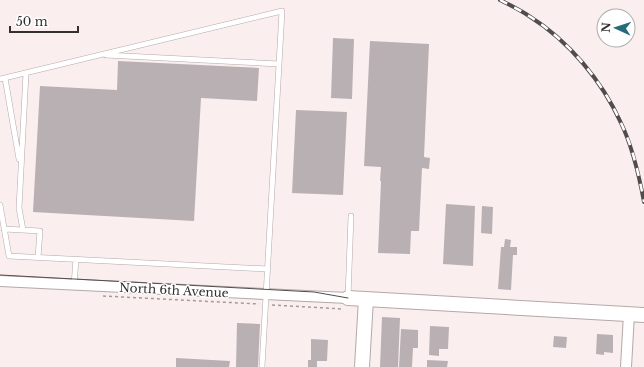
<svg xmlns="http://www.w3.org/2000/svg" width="644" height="367" viewBox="0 0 644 367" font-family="'Libre Baskerville',serif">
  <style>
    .building { fill: #b9b0b3 }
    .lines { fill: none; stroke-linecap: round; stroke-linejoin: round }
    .lane-casing { stroke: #b3a9a8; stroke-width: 6 }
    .street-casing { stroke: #b3a9a8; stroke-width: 12 }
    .secondary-casing { stroke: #b3a9a8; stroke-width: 16 }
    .path { stroke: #a39b9a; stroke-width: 1.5; stroke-dasharray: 3 3; stroke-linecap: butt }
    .lane { stroke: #fff; stroke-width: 5 }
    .street { stroke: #fff; stroke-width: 10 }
    .secondary { stroke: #fff; stroke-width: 14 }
    .tram { stroke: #524d4c; stroke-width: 1 }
    .rail-casing { stroke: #524d4c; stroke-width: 4 }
    .rail { stroke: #fff; stroke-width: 2.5; stroke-dasharray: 8; stroke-linecap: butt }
    .labels { text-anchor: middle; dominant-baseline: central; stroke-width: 3; stroke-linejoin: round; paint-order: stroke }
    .street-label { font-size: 12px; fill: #34302f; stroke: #fff }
  </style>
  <rect width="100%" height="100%" fill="#faefee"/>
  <path class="building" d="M333 38 354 39 352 99 331 98Z
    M370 41 429 44 424 157 430 158 429 169 422 168 419 231H411L410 254 378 253 381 181H380L381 167 364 166Z
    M118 61 259 68 257 101 201 98 194 221 33 212 40 86 117 90Z
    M296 110 347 112 343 195 292 193Z
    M446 204 475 206 473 266 443 264Z
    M482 206 493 207 492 234 481 233Z
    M505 239 511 240 510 247H517V255H513L511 290 498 289 501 247H504Z
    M382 317 400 318 398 367H380Z
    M237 323 260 324 258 367H236Z
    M430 326 449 327 448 349H439V356L429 355Z
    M401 329 418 330V348H413L412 367H399Z
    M597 334 613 335V353L604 352V355L596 354Z
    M554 336 567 337 566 348 553 347Z
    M311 339 328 340 327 361H317V367H308V360H311Z
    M176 358 230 361 229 367H176Z
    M427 360 448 361 447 367H427Z"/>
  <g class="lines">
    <g class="lane-casing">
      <path id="lane" d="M106 55 279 64
        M5 78 19 159
        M0 79 282 11 262 367
        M0 205 9 256 267 269
        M4 229 40 231 38 257
        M23 230 19 208 26 73
        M74 285 76 259
        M348 297 351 216"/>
    </g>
    <g class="street-casing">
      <path id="street" d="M0 281 348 298
        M626 367 629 314"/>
    </g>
    <g class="secondary-casing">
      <path id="secondary" d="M348 298 644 315
        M362 367 366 299"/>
    </g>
    <path class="path" d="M103 296 259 304
      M272 305 343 309"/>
    <use href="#lane" class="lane"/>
    <use href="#street" class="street"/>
    <use href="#secondary" class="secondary"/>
    <path class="tram" d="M0 275 314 292 348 298"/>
    <g class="rail-casing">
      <path id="rail" d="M500 0C510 5 520 10 529 16 569 41 602 81 621 123 633 148 639 175 644 202"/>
    </g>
    <use href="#rail" class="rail"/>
  </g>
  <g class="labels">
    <g class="street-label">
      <text transform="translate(174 290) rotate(3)">North 6th Avenue</text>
    </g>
  </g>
  <g transform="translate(616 28) rotate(273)"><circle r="19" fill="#ffffff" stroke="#aeacac"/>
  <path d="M0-3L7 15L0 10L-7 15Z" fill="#276c7c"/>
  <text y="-6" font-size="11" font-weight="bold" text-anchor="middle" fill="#34302f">N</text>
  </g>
  <path d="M10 26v6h68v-6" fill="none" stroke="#34302f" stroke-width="2"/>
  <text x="16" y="26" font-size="12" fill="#34302f" stroke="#ffffff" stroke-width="3" paint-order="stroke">50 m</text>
</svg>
